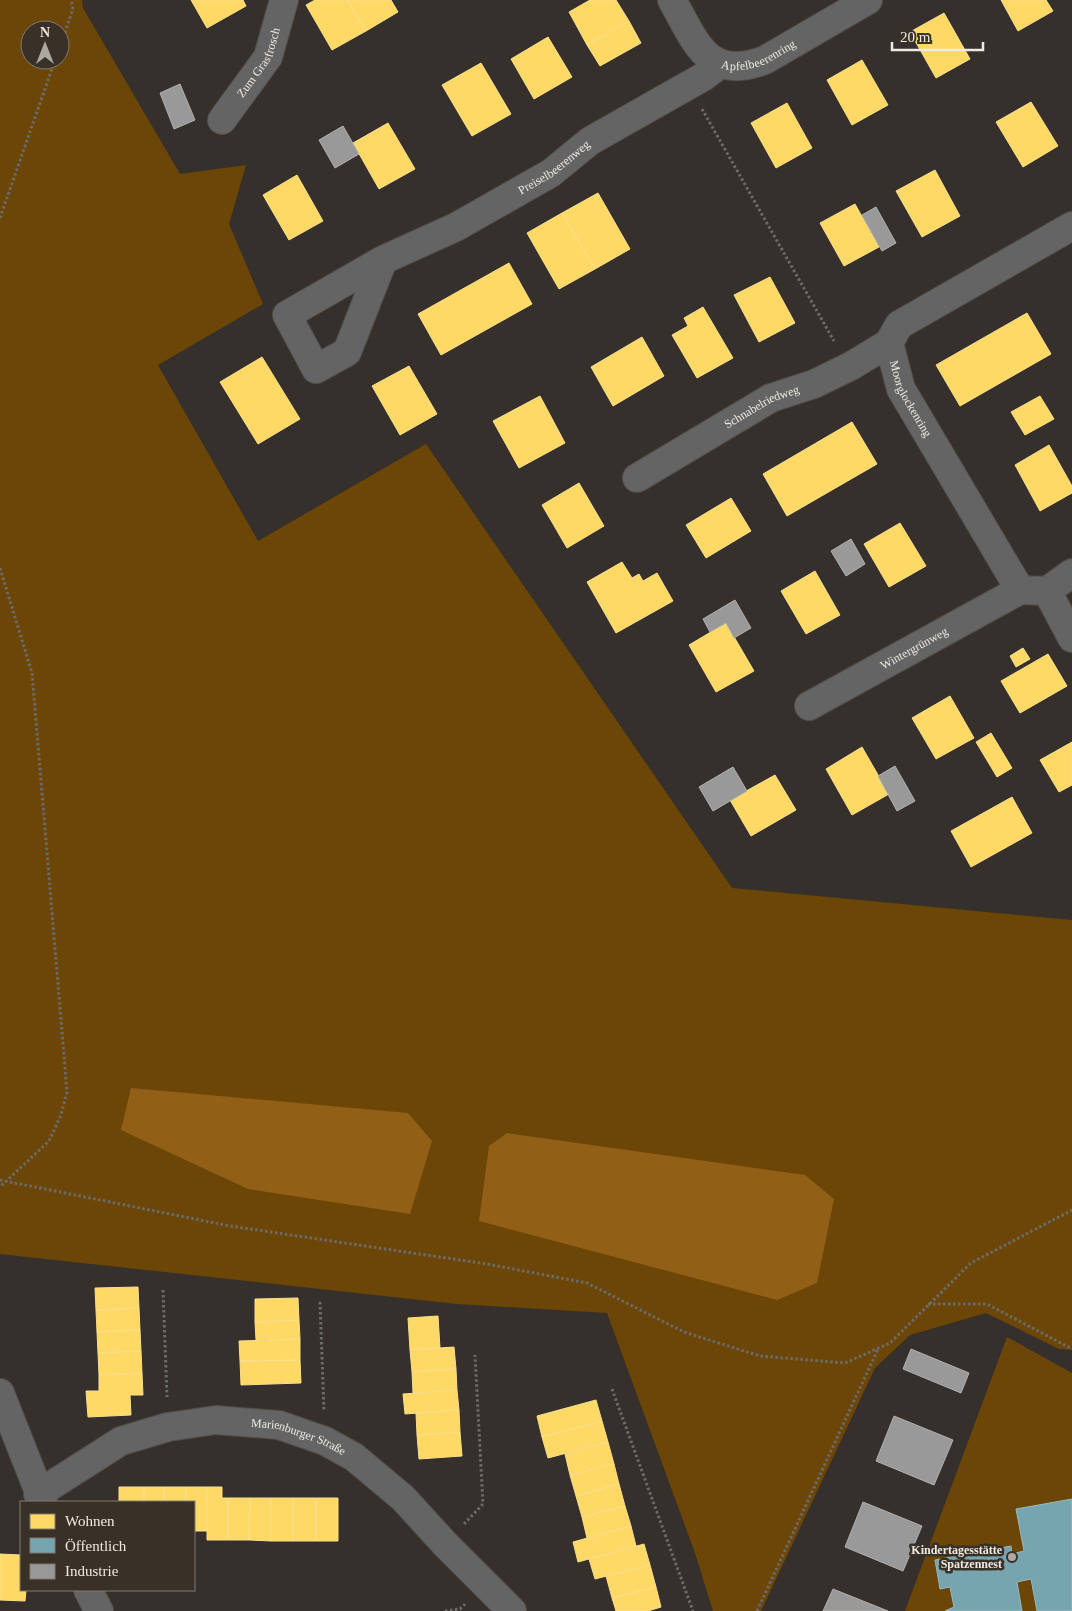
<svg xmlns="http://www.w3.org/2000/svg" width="1072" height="1611" viewBox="0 0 1072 1611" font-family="'Times New Roman',serif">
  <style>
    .green { fill: #6c4606; fill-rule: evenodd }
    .water { fill: #925f17 }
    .homes { fill: #ffd966; stroke: #fade8b }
    .public { fill: #76a5af; stroke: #9ab9be }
    .industry { fill: #999; stroke: #b2b1af }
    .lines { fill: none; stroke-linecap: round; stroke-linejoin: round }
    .minor-casing { stroke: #524e49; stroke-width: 30 }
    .path { stroke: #6b6b6a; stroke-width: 3; stroke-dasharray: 2.5 2.5; stroke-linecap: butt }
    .minor { stroke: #636463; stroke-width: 28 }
    .poi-dot { fill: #ada8a2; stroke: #393127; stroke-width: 2 }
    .labels { text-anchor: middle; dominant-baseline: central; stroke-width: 5; stroke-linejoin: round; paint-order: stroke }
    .street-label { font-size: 12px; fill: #eee9e2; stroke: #393127 }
    .poi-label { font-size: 12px; font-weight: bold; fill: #eee9e2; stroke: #393127; text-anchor: end }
  </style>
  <rect width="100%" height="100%" fill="#35302b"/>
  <path class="green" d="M0 0H82L83 8 180 174 246 165 229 224 263 304 158 365 258 541 426 444 732 888 1072 920V1350L1059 1349 986 1313 910 1335 875 1368 761 1611H713L695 1553 607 1313 457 1304 0 1254ZM30 30H60V60H30Z
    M1007 1337 1072 1373V1611H905Z"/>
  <path class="water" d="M131 1088 408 1113 432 1141 410 1214 248 1189 121 1130Z
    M507 1133 805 1175 834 1199 817 1283 777 1300 479 1221 489 1146Z"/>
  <path class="homes" d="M191 0H243L246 6 207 28Z
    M315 0H347L366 31 332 50 306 5Z
    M347 0H391L398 12 366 31Z
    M590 0H616L629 21 587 45 569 12Z
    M1001 0H1046L1053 11 1018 31Z
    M944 13 970 59 936 78 910 32Z
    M629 21 641 43 600 66 587 45Z
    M548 37 572 77 534 99 511 59Z
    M862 60 888 105 852 125 827 80Z
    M481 63 511 114 472 136 442 85Z
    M1031 102 1058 146 1023 167 996 122Z
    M787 103 812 148 776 168 751 123Z
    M388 123 415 169 379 189 353 143Z
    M935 170 960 216 922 237 896 191Z
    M297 175 323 221 289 240 263 195Z
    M598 193 630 249 595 269 562 213Z
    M855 204 879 247 844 266 820 223Z
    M562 213 595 269 559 289 527 233Z
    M509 263 532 304 441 355 418 314Z
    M770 277 795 323 759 342 734 295Z
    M703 307 733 358 697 378 672 335 688 326 684 318Z
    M1027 313 1051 354 960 406 936 365Z
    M642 337 664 376 613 406 591 367Z
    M262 357 300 419 258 444 220 382Z
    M409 366 437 414 400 435 372 386Z
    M540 396 565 443 519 468 493 421Z
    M1040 396 1054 419 1025 435 1011 412Z
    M852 422 877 464 787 516 763 474Z
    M1049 445 1072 486V493L1040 511 1015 465Z
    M579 483 604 526 567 548 542 505Z
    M731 498 751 531 706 558 686 525Z
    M900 523 926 566 889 587 864 544Z
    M622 562 632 578 639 574 643 581 657 573 673 601 616 633 587 582Z
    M815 571 840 615 806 634 781 591Z
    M726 623 754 671 716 692 689 645Z
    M1023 648 1030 659 1016 667 1010 656Z
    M1048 654 1067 686 1020 713 1001 681Z
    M950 696 974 738 936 759 912 718Z
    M991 733 1012 768 997 777 976 742Z
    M1072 742V785L1059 792 1040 760Z
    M862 747 889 794 852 815 826 769Z
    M775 775 796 810 751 836 730 800Z
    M1012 797 1032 833 971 867 951 831Z
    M138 1287 139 1308 96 1310 95 1288Z
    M298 1298 299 1320 255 1322V1299Z
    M139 1308 140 1330 97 1332 96 1310Z
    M438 1316 440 1348 410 1350 408 1318Z
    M299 1320 300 1339 256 1340 255 1322Z
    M140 1330 141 1351 98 1353 97 1332Z
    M300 1339V1360L240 1361 239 1341Z
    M454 1347 456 1369 412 1372 410 1350Z
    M141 1351 142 1373 99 1375 98 1353Z
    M300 1360 301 1383 241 1385 240 1361Z
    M456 1369 457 1390 413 1393 412 1372Z
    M142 1373 143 1395H130L131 1415 88 1417 86 1391H99V1375Z
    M457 1390 459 1410 405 1414 403 1394Z
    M596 1400 602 1421 542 1437 537 1416Z
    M459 1410 460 1432 417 1435 416 1413Z
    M602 1421 608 1442 548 1458 542 1437Z
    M460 1432 462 1456 419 1459 417 1435Z
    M608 1442 614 1464 570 1475 565 1454Z
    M614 1464 619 1484 576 1496 570 1475Z
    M619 1484 625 1506 582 1517 576 1496Z
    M119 1487H144V1502H119Z
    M144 1487H164V1502H144Z
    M164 1487H186V1502H164Z
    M186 1487H207V1531H194V1502H186Z
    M207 1487H222V1498H228V1540H207Z
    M228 1498H250L249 1540H228Z
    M250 1498H271V1541L249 1540Z
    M271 1498H293V1541H271Z
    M293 1498H316V1541H293Z
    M316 1498H338V1541H316Z
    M625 1506 631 1526 587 1538 582 1517Z
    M631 1526 636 1546 578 1562 573 1542Z
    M644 1544 650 1565 595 1579 589 1559Z
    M0 1554 21 1555V1590H26L25 1601 0 1600Z
    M650 1565 656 1587 612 1598 606 1576Z
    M656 1587 661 1607 648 1611H616L612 1598Z"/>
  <path class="public" d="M1072 1499V1611H1037L1031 1579 1017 1582 1022 1611H945L954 1607 950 1587 940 1589 935 1560 1011 1546 1012 1554 1024 1551 1016 1509Z"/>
  <path class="industry" d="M180 84 195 120 174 129 160 93Z
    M343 126 359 154 335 168 319 140Z
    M876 207 896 243 882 251 862 215Z
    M851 539 865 564 846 576 831 551Z
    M735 600 751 628 734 638 726 623 710 632 703 619Z
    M895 766 915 801 897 811 878 776Z
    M733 767 747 791 713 811 699 787Z
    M911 1349 969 1373 961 1393 903 1369Z
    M894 1416 953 1440 934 1485 876 1461Z
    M863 1502 922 1526 903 1571 845 1547Z
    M833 1589 888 1611H823Z"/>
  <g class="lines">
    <g class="minor-casing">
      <g id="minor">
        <path id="s1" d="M672 0C696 42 707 82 765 60L868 0"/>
        <path id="s2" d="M222 120 268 57 284 0"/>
        <path id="s3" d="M1072 226 899 325 889 343 901 389 1020 590 1047 591 1072 573"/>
        <path id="s4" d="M383 260 347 352 316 369 287 315 383 260 456 227 551 173 590 141 703 77 719 65"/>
        <path id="s5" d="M637 478 771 398 814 384 851 366 889 343"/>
        <path d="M1047 591 1072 638"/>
        <path id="s6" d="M809 706 1020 590"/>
        <path d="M0 1393 43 1502"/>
        <path id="s7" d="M38 1494 121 1441 168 1427 216 1420 279 1425 325 1441 354 1457 403 1498 445 1544 512 1611"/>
        <path d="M88 1590 99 1611"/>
      </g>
    </g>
    <path class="path" d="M60 47 73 9 71 0
      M702 109 834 341
      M0 218 55 60
      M0 568 32 673 67 1092 61 1115 49 1141 0 1187
      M0 1180 230 1226 487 1264 587 1283 684 1332 760 1356 845 1363 890 1343 971 1263 1072 1210
      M163 1290 167 1397
      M320 1302 324 1411
      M928 1304H987L1072 1349
      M612 1389 693 1611
      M464 1524 483 1504 475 1355
      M445 1611 460 1609 465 1604
      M757 1611 878 1349"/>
    <use href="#minor" class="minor"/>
  </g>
  <circle class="poi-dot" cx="1012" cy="1557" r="5"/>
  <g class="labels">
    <g class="street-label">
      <text stroke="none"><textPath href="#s1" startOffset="122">Apfelbeerenring</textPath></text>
      <text stroke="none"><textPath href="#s2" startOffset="69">Zum Grasfrosch</textPath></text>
      <text stroke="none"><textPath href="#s4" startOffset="501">Preiselbeerenweg</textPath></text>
      <text stroke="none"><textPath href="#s3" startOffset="280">Moorglockenring</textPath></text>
      <text stroke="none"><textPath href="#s5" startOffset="144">Schnabelriedweg</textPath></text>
      <text stroke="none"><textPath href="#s6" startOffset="120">Wintergrünweg</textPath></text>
      <text stroke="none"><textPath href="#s7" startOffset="281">Marienburger Straße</textPath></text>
    </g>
    <g class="poi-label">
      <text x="1002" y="1550">Kindertagesstätte<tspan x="1002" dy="14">Spatzennest</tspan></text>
    </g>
  </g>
  <rect x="20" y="1501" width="175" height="90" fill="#393127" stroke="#817b72"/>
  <rect x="30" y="1514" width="25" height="15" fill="#ffd966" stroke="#817b72"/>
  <text x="65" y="1526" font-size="15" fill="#eee9e2">Wohnen</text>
  <rect x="30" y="1538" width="25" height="15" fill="#76a5af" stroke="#817b72"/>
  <text x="65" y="1551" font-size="15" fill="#eee9e2">Öffentlich</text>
  <rect x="30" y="1564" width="25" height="15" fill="#999999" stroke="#817b72"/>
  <text x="65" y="1576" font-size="15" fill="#eee9e2">Industrie</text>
  <g transform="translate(45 45)"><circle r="24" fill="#393127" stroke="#817b72"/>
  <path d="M0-4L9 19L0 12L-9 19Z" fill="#ada8a2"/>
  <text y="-8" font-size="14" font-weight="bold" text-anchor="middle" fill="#eee9e2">N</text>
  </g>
  <path d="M892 42v8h91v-8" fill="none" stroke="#eee9e2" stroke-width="2.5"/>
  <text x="900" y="42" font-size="15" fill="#eee9e2" stroke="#393127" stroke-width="4" paint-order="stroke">20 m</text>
</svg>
